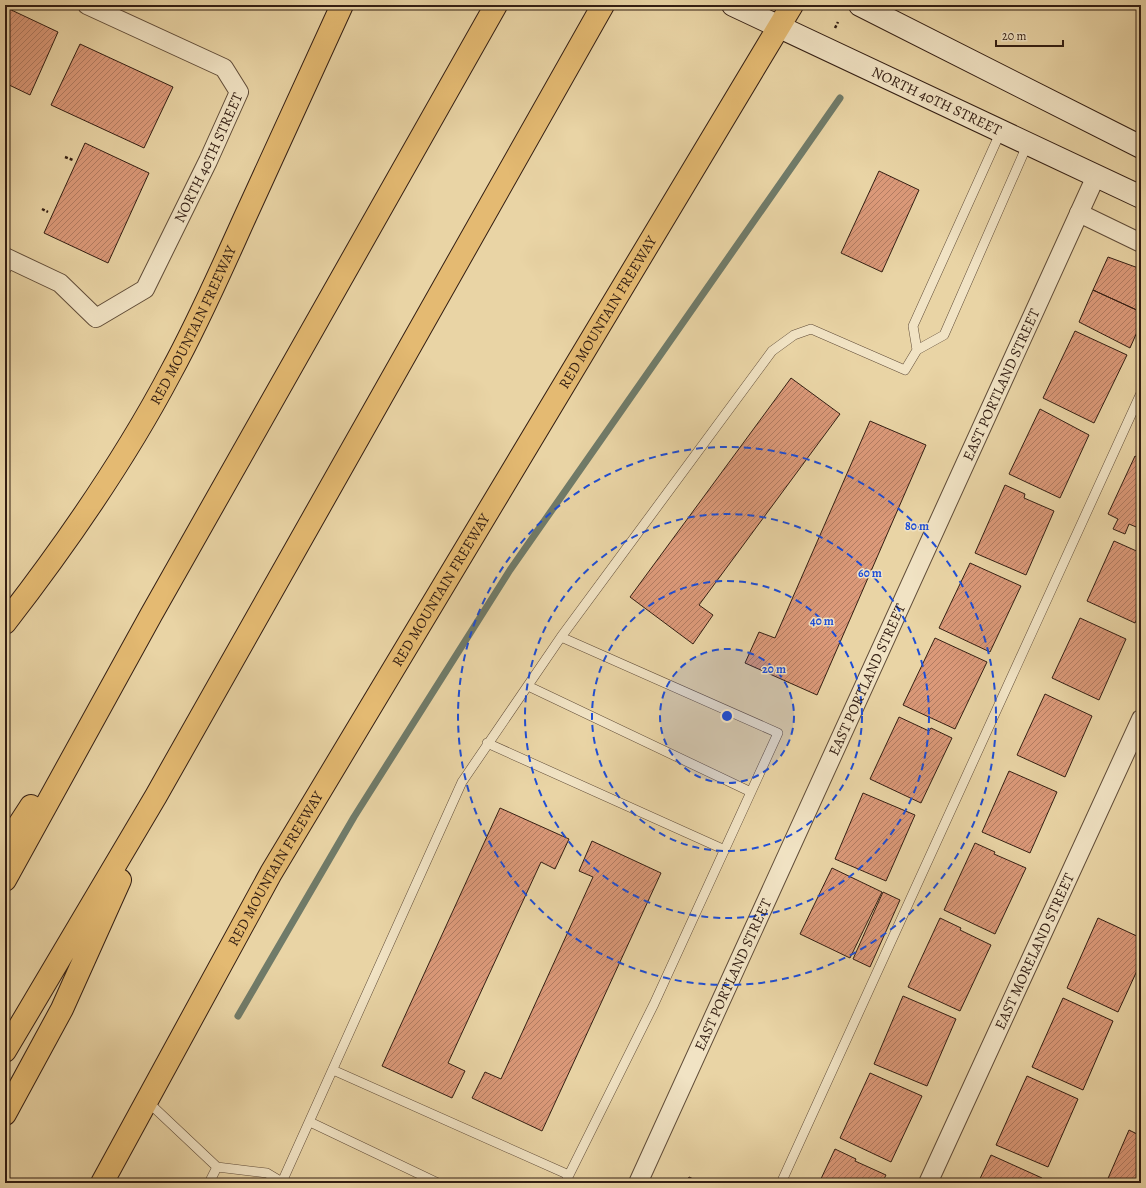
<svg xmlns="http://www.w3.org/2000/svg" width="1146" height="1188" viewBox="0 0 1146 1188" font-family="Alegreya,serif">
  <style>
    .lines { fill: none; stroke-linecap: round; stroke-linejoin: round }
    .stream { stroke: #707b69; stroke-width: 7 }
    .building { fill: url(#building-hatch); stroke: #331e13 }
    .service-casing { stroke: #604c38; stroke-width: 10 }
    .minor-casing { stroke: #604c38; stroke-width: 20 }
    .secondary-casing { stroke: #331e13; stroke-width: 24 }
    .primary-casing { stroke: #331e13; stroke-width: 24 }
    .motorway-casing { stroke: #331e13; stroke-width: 24 }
    .path { stroke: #331e13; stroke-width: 2.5; stroke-dasharray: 3 2; stroke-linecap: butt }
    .service { stroke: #f1e3c4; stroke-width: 9 }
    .minor { stroke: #f1e3c4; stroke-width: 18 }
    .secondary { stroke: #f1e3c4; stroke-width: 22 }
    .primary { stroke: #e4ba72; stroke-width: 22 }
    .motorway { stroke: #e4ba72; stroke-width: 22 }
    .ring { fill: none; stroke: #1d4ed8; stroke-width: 2; stroke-dasharray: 7 5 }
    .labels { text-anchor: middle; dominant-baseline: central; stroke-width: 3; stroke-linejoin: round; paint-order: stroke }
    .street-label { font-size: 15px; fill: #331e13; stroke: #f1e3c4 }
    .centre { fill: #1d4ed8; stroke: #f1e3c4; stroke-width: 2 }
    .ring-label { font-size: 12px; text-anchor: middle; font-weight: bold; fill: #1d4ed8; stroke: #f1e3c4; stroke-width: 3; stroke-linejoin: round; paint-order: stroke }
  </style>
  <defs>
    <pattern id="building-hatch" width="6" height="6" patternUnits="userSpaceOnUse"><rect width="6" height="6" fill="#db9979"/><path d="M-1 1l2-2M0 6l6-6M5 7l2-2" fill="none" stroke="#b27c62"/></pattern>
  </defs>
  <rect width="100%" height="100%" fill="#e9d4a5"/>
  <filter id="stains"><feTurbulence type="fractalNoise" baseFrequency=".005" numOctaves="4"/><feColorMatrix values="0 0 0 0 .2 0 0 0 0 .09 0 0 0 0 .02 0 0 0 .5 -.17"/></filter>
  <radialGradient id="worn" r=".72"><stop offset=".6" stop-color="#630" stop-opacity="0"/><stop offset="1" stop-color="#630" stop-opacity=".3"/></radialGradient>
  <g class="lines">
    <path class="stream" d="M238 1016 354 817 510 570 840 98"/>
  </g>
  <path class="building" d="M5 7 58 32 30 95 5 83Z
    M80 44 173 87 144 148 51 105Z
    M85 143 149 173 108 263 44 233Z
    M879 171 919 190 882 272 841 253Z
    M1108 257 1141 269V312L1093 290Z
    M1093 290 1141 312V323L1130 348 1079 322Z
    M1075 331 1127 355 1094 423 1043 398Z
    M791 378 840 414 699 605 713 615 693 644 630 597Z
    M1040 409 1089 435 1060 498 1009 474Z
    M870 421 926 445 817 695 745 663 759 632 775 638Z
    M1135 456 1141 459V529L1129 524 1125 534 1113 529 1118 519 1108 514Z
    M1005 485 1025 494 1024 498 1054 511 1026 575 975 553Z
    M1114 541 1141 553V610L1135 623 1087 601Z
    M970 563 1021 586 990 652 939 628Z
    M1080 618 1126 639 1099 700 1052 678Z
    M935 638 987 662 955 729 903 705Z
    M1045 694 1092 716 1065 777 1017 755Z
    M899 717 929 731 931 728 952 738 921 803 870 779Z
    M1009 771 1057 792 1030 853 982 832Z
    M863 793 915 815 886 881 835 859Z
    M500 808 569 839 555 869 541 862 448 1063 465 1071 452 1098 382 1066Z
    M592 841 661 873 542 1131 472 1098 485 1072 501 1079 593 877 579 871Z
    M975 843 995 852 994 854 1026 868 995 934 944 910Z
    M832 868 882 892 850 958 800 934Z
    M883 892 900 900 870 967 853 959Z
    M940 918 961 928 960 930 991 945 960 1011 908 987Z
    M1098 918 1141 938V962L1118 1012 1067 988Z
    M903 996 956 1019 927 1086 874 1064Z
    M1063 998 1113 1021 1083 1090 1032 1067Z
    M870 1073 922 1096 891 1162 840 1138Z
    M1027 1076 1078 1099 1048 1167 996 1145Z
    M1129 1130 1141 1136V1183H1106Z
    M835 1149 856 1159 855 1161 886 1175 882 1183H819Z
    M991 1155 1042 1178 1040 1183H978Z
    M689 1177 702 1183H686Z"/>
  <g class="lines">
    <g class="service-casing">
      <path id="service" d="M5 272 10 260
        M917 350 913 326 1001 131
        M561 637 778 733 654 1004 565 1183
        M528 686 751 792
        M487 743 725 850
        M333 1070 569 1175
        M147 1101 217 1167 267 1173 282 1182 462 782 561 637 772 351 794 335 811 329 905 370 917 350 944 335 1028 143
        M310 1122 438 1183
        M209 1183 217 1167
        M781 1183 1141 393"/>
    </g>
    <g class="minor-casing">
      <g id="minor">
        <path d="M1079 213 1141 243"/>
        <path id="s1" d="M5 257 60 283 96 318 145 289 208 161 239 92 224 68 87 5"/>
        <path id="s2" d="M638 1183 1096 176"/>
        <path id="s3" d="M928 1183 1141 719"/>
      </g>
    </g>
    <g class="secondary-casing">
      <g id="secondary">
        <path id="s4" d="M733 5 1141 197"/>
        <path d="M860 5 1141 147"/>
      </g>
    </g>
    <g class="primary-casing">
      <g id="primary">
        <path id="s5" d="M5 623C67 543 124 461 171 372 199 321 222 268 246 215 278 145 310 75 342 5"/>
        <path id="s6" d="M102 1183 271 873 792 5"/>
      </g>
    </g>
    <g class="motorway-casing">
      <path id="motorway" d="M5 846 31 806
        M5 880 151 615 496 5
        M5 1051 156 796 603 5
        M5 1114 62 1009 120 880"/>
    </g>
    <path class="path" d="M835 28 838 22
      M65 157 73 160
      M42 209 48 212"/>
    <use href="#service" class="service"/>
    <use href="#minor" class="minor"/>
    <use href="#secondary" class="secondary"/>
    <use href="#primary" class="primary"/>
    <use href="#motorway" class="motorway"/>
  </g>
  <circle cx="727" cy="716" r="67" fill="#1d4ed8" fill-opacity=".12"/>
  <g class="ring">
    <circle cx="727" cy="716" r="67"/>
    <circle cx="727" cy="716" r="135"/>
    <circle cx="727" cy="716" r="202"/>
    <circle cx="727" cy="716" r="269"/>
  </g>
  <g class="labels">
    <g class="street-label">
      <text stroke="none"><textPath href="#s4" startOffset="225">NORTH 40TH STREET</textPath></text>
      <text stroke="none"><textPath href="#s1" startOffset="314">NORTH 40TH STREET</textPath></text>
      <text stroke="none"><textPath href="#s6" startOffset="1007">RED MOUNTAIN FREEWAY</textPath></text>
      <text stroke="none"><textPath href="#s5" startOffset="353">RED MOUNTAIN FREEWAY</textPath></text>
      <text stroke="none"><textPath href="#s2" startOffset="877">EAST PORTLAND STREET</textPath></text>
      <text stroke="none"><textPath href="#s6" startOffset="683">RED MOUNTAIN FREEWAY</textPath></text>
      <text stroke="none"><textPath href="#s2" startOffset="553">EAST PORTLAND STREET</textPath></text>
      <text stroke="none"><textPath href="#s6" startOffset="359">RED MOUNTAIN FREEWAY</textPath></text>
      <text stroke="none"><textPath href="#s3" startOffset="255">EAST MORELAND STREET</textPath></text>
      <text stroke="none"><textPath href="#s2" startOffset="229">EAST PORTLAND STREET</textPath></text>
    </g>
  </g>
  <circle cx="727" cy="716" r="6" class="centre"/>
  <g class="ring-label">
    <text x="917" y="530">80 m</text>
    <text x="870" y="577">60 m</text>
    <text x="822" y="625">40 m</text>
    <text x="774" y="673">20 m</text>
  </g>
  <rect width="1146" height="1188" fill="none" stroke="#e9d4a5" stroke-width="20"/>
  <rect x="6" y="6" width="1134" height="1176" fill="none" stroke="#331e13" stroke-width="2"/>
  <rect x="10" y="10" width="1126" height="1168" fill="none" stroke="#331e13"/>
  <path d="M996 40v6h67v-6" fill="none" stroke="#331e13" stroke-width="2"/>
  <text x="1002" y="40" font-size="12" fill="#331e13" stroke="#f1e3c4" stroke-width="3" paint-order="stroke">20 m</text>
  <rect width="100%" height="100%" filter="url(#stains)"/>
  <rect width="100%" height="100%" fill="url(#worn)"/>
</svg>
